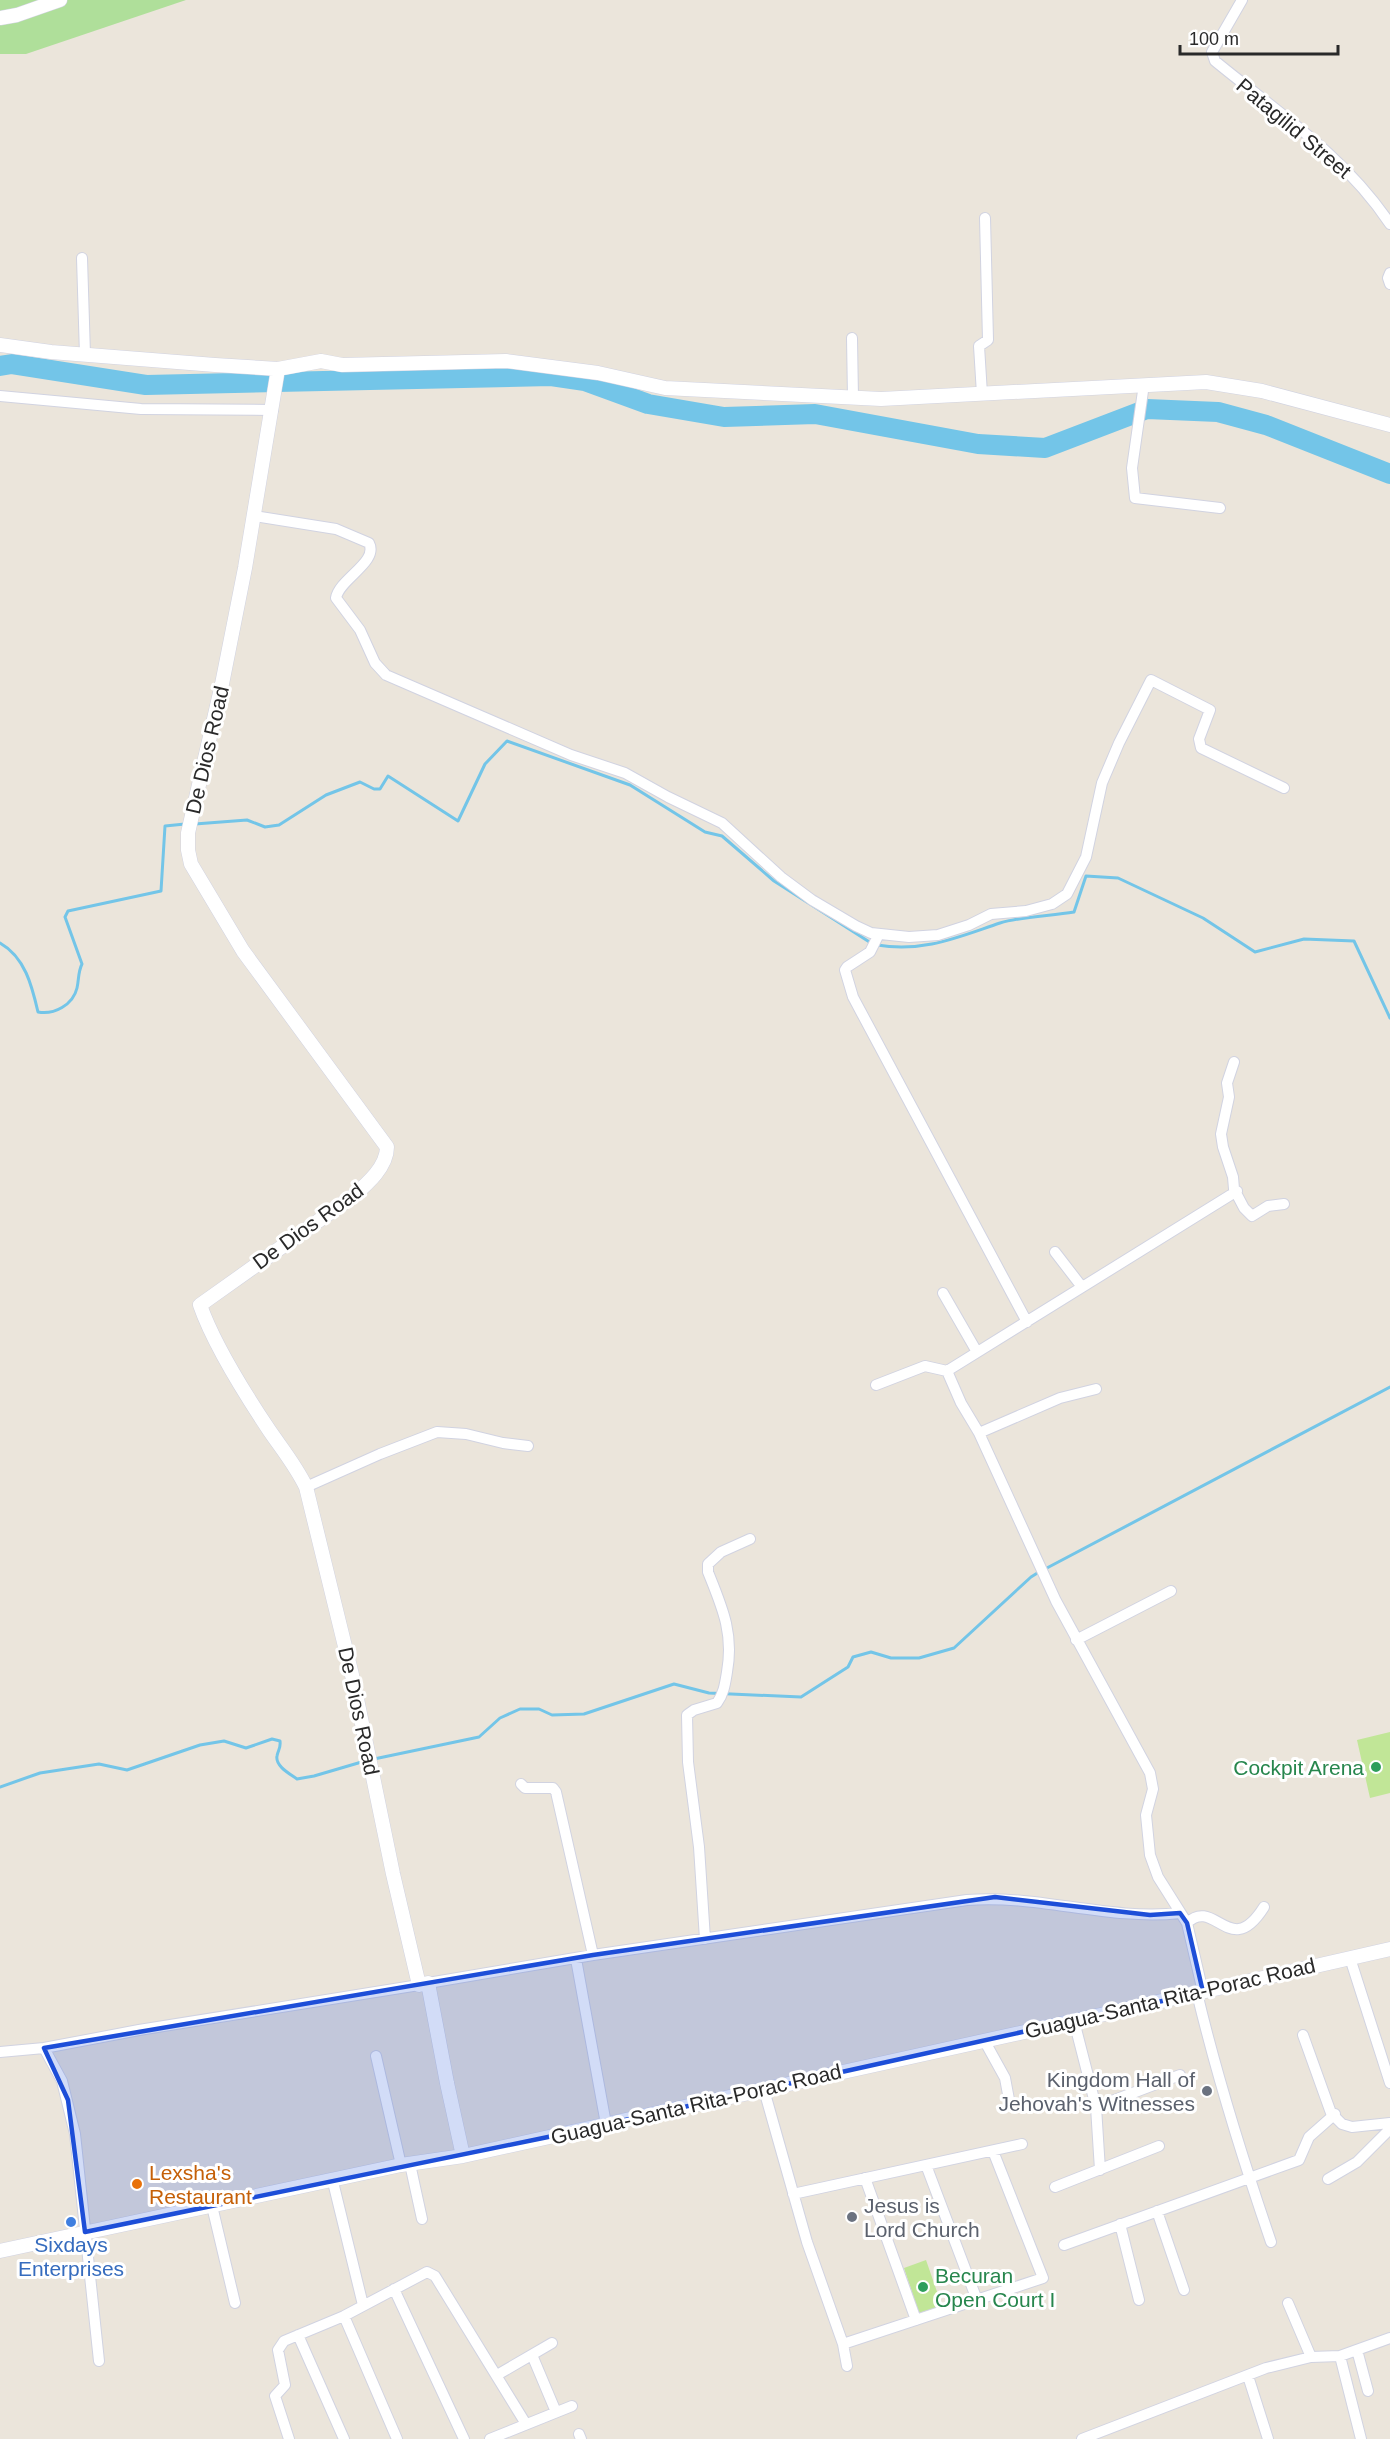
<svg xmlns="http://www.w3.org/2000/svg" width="1390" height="2439" viewBox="0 0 1390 2439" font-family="Helvetica,sans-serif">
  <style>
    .green { fill: #afdf9a }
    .pitch { fill: #c1e697 }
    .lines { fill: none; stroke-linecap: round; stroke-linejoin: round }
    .stream { stroke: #73c5e8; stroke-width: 3 }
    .river { stroke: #73c5e8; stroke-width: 20 }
    .street-casing { stroke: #d1d3e1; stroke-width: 12 }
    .secondary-casing { stroke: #d1d3e1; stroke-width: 15 }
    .street { stroke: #fff; stroke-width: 10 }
    .secondary { stroke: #fff; stroke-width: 14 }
    .marked { fill: #1d4ed8; fill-opacity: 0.2; stroke: #1d4ed8; stroke-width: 4.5; stroke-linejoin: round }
    .leisure-dot { fill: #2e9e5b; stroke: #fff; stroke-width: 2 }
    .worship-dot { fill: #6b7280; stroke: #fff; stroke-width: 2 }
    .food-dot { fill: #e8710a; stroke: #fff; stroke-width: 2 }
    .shop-dot { fill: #3f7fe0; stroke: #fff; stroke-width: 2 }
    .labels { text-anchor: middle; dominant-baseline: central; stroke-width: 6; stroke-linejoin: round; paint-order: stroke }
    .street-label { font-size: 21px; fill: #292929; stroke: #fff }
    .leisure-label { font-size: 21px; fill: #27864d; stroke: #fff; text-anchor: end }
    .worship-label { font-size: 21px; fill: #5b616d; stroke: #fff; text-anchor: end }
    .food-label { font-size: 21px; fill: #c56008; stroke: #fff; text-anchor: start }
    .shop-label { font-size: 21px; fill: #366cbe; stroke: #fff }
  </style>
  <rect width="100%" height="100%" fill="#ebe5db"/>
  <path class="green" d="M0 0H186L26 54H0Z"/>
  <path class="pitch" d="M1390 1732V1793L1370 1798 1357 1740Z
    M926 2260 942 2306 919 2313 904 2268Z"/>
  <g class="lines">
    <path class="stream" d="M195 824 247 820 265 827 279 825 326 795 360 782 374 789H380L388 776 458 821 485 764 507 741 630 785 705 832 722 836 774 881 871 943
      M0 943C25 957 32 986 38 1012 54 1015 73 1005 77 988 79 979 78 972 82 964L65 917 68 911 161 891 165 826 185 824
      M877 945C923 953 958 937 1000 923 1023 916 1051 916 1074 912L1086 876 1118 878 1203 918 1255 952 1304 939 1354 941 1390 1018
      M1045 1569 1390 1387
      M374 1759 479 1737 500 1718 520 1709H539L552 1715 584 1714 674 1684 709 1693 801 1697 848 1667 853 1657 871 1652 891 1658H919L954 1648 1031 1577 1039 1572
      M0 1787 40 1773 99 1764 127 1770 200 1745 224 1741 246 1748 272 1739 280 1741C281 1748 278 1750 277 1756 275 1766 290 1774 297 1779L314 1776 365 1761"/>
    <path class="river" d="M0 366 12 364 146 385 551 376 585 381 648 404 724 417 815 414 978 444 1045 448 1147 409 1218 412 1266 425 1390 474"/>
    <g class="street-casing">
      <path id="street" d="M1242 0 1212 52 1215 61C1277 112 1345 156 1390 224
        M82 258 85 355
        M1390 273 1388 278 1390 284
        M852 338 853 398
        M1144 384 1132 468 1135 498 1220 508
        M982 394 979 346 988 340 985 218
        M0 396 141 409 273 410
        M254 516 336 529 369 543C379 562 339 579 336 598L360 630 375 663 386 675 571 755 625 773 668 797 722 823 781 877 812 900 856 926 871 933 909 937 938 935 969 925 991 914 1026 911 1052 904 1067 894 1086 857 1102 783 1119 743 1151 680 1210 710 1199 739 1201 748 1284 788
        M879 934 870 952 847 967 845 970 853 997 1027 1322
        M1234 1062 1227 1083 1229 1097 1221 1134 1223 1147 1233 1177 1234 1189 1244 1208 1252 1216 1268 1206 1284 1204
        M1055 1252 1082 1287
        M943 1293 977 1352
        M876 1385 925 1366 947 1371
        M979 1433 1060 1398 1096 1389
        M306 1487 380 1454 437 1432 466 1434 503 1443 528 1446
        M1076 1640 1171 1591
        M521 1784 525 1788H553L556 1792 593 1955
        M1187 1923C1215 1896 1230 1961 1264 1907
        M705 1939 699 1847 688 1762 687 1715 694 1710 717 1703C724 1693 725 1684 727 1672 734 1633 722 1607 708 1572V1564L721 1552 750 1539
        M1350 1958 1390 2083
        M576 1959 606 2124
        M428 1983 593 1955 967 1900C1038 1894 1109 1921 1180 1913
        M1203 1992 1187 1923 1158 1877 1150 1855 1146 1815 1153 1789 1150 1773 1056 1601 979 1433 961 1403 947 1371 1237 1191
        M1197 1993C1217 2077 1243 2160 1271 2242
        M1074 2021 1096 2107 1100 2170
        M1303 2035 1331 2113 1342 2124 1352 2127 1390 2123
        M984 2040 1005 2078 1010 2105
        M44 2048 62 2081 75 2134 99 2361
        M0 2052 44 2048 139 2030 419 1985
        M376 2056 401 2165
        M764 2090 807 2242 843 2344 847 2366
        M1096 2107 1180 2075
        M410 2164 422 2219
        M926 2165 977 2300
        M865 2178 916 2320
        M1328 2179 1357 2162 1390 2129
        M333 2182 363 2305
        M1055 2187 1159 2146
        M793 2194 1022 2144
        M212 2206 235 2303
        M1157 2211 1184 2290
        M1120 2224 1139 2300
        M1064 2245 1299 2160 1309 2137 1335 2114
        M394 2289 464 2439
        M1288 2303 1311 2357
        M344 2316 397 2439
        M298 2335 344 2439
        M843 2344 1043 2278 993 2151
        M1357 2350 1368 2391
        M532 2355 556 2412
        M1340 2356 1361 2439
        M497 2375 552 2343
        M1248 2376 1268 2439
        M579 2434 581 2439
        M289 2439 275 2396 285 2385 278 2350 284 2341 344 2316 427 2272 435 2276 526 2424
        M490 2439 572 2406
        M1082 2439 1266 2368 1311 2357 1340 2356 1390 2338"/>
    </g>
    <g class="secondary-casing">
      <path id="secondary" d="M0 18 17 15 60 0
        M0 345 51 352 215 365 278 369 321 361 342 365 506 361 598 373 665 388 881 399 1206 382 1262 391 1390 425
        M278 369 245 568 222 684 188 833V850L191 864 243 951 387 1147C387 1167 367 1184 352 1197L200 1305C214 1345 245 1394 269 1430 282 1449 296 1466 306 1487L352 1675 393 1874 419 1985 428 1983 447 2083 463 2156
        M0 2251 401 2165 463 2156 1074 2021 1390 1949"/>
    </g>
    <use href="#street" class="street"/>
    <use href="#secondary" class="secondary"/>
  </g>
  <path class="marked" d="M995 1897 1150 1915 1180 1913 1187 1923 1203 1992 548 2137 85 2232 68 2100 44 2048 593 1955Z"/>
  <g class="leisure-dot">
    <circle cx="1376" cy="1767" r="6"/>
    <circle cx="923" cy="2287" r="6"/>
  </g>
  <g class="worship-dot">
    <circle cx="1207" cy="2091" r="6"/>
    <circle cx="852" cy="2217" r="6"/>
  </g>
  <circle class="food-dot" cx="137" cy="2184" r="6"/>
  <circle class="shop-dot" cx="71" cy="2222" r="6"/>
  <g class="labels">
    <g class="street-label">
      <text transform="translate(1294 128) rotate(40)">Patagilid Street</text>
      <text transform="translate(207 750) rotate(-77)">De Dios Road</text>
      <text transform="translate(308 1226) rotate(-36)">De Dios Road</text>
      <text transform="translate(359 1711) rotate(78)">De Dios Road</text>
      <text transform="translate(1170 1998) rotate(-13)">Guagua-Santa Rita-Porac Road</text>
      <text transform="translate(696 2104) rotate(-13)">Guagua-Santa Rita-Porac Road</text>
    </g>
    <g class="leisure-label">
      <text x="1364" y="1767">Cockpit Arena</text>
      <text x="935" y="2275" text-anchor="start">Becuran<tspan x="935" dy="24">Open Court I</tspan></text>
    </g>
    <g class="worship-label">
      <text x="1195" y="2079">Kingdom Hall of<tspan x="1195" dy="24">Jehovah's Witnesses</tspan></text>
      <text x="864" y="2205" text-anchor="start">Jesus is<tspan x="864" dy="24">Lord Church</tspan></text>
    </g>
    <g class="food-label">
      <text x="149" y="2172">Lexsha's<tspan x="149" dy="24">Restaurant</tspan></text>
    </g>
    <g class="shop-label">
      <text x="71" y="2244">Sixdays<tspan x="71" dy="24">Enterprises</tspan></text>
    </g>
  </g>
  <path d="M1180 45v9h158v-9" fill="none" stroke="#292929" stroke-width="3"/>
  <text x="1189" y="45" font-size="18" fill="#292929" stroke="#ffffff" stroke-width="4.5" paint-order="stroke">100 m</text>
</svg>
